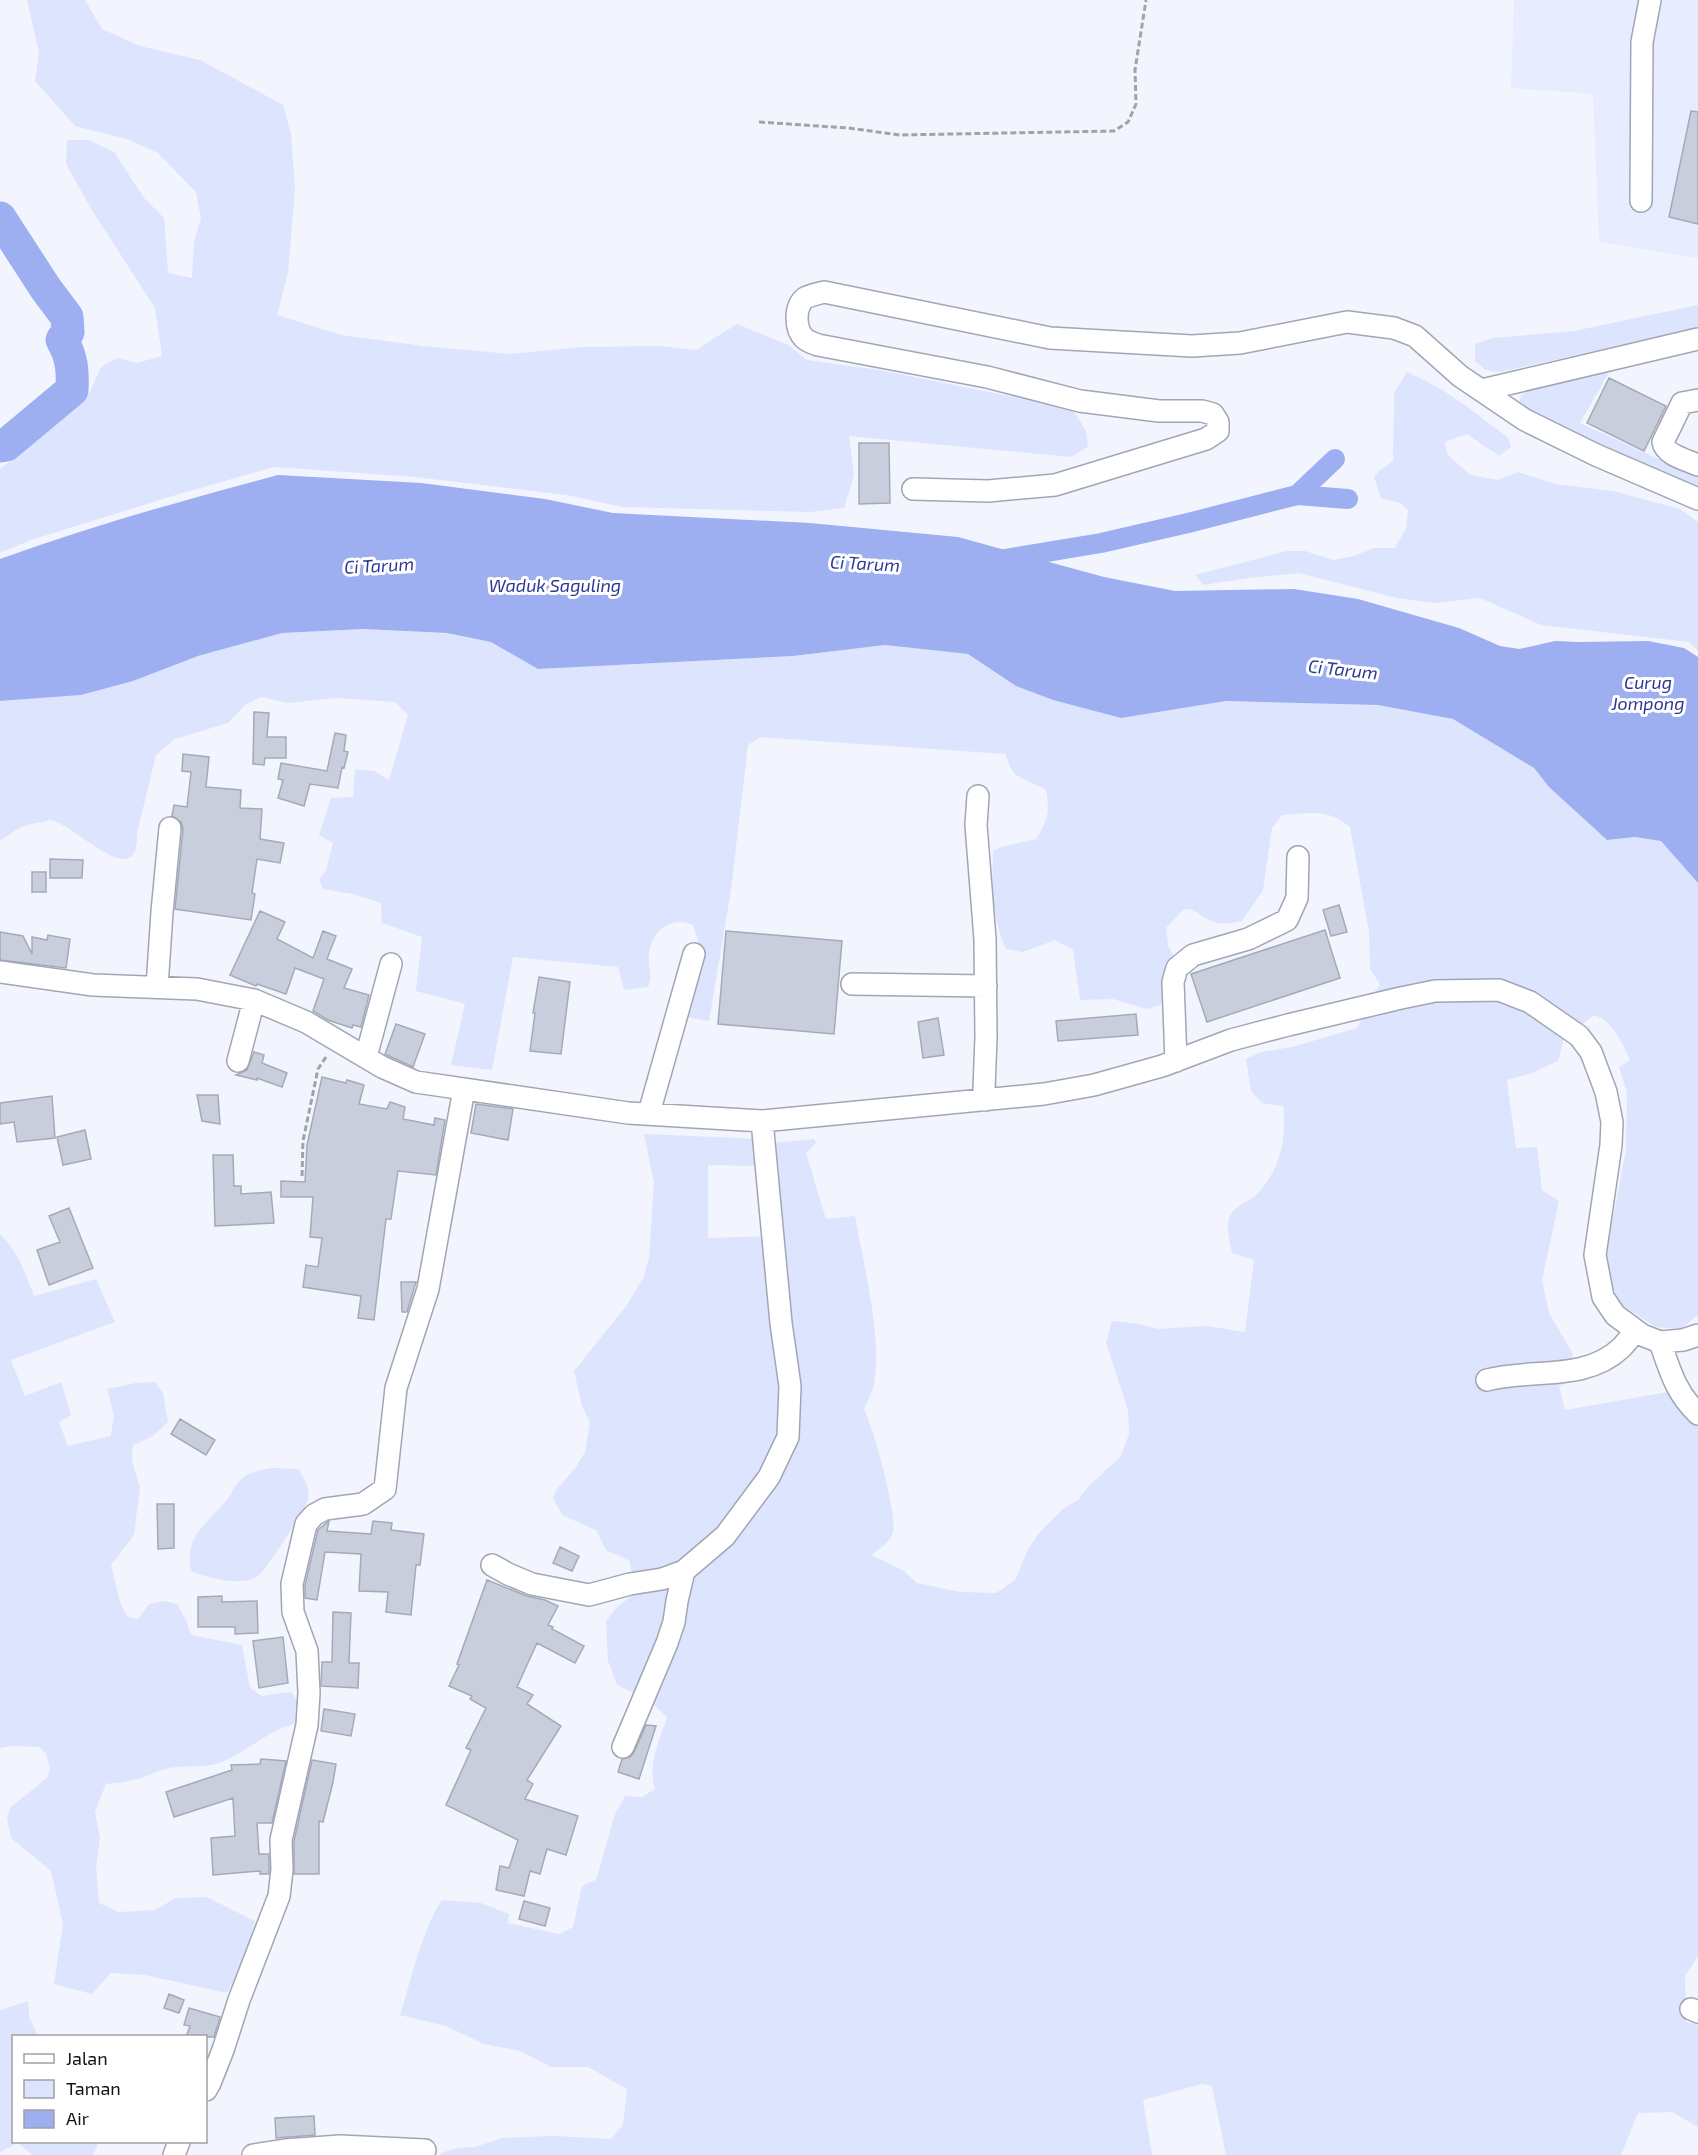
<svg xmlns="http://www.w3.org/2000/svg" width="1698" height="2155" viewBox="0 0 1698 2155" font-family="'Exo 2',sans-serif">
  <style>
    .built { fill: #e7edfe }
    .green { fill: #dde4fd }
    .water { fill: #9daef1 }
    .lines { fill: none; stroke-linecap: round; stroke-linejoin: round }
    .canal { stroke: #9daef1; stroke-width: 20 }
    .river { stroke: #9daef1; stroke-width: 33 }
    .building { fill: #c9cedd; stroke: #a5aab8; stroke-width: 1.5 }
    .minor-casing { stroke: #a1a6b4; stroke-width: 24 }
    .path { stroke: #a0a3aa; stroke-width: 3; stroke-dasharray: 6 3; stroke-linecap: butt }
    .minor { stroke: #fff; stroke-width: 21 }
    .labels { text-anchor: middle; dominant-baseline: central; stroke-width: 6; stroke-linejoin: round; paint-order: stroke }
    .water-label { font-size: 18px; font-style: italic; fill: #2d3795; stroke: #fff }
  </style>
  <rect width="100%" height="100%" fill="#f2f5fe"/>
  <path class="built" d="M1514 0H1698V258L1599 242 1593 94 1511 88Z"/>
  <path class="green" d="M27 0H85L102 29 140 46 200 60 283 105 291 134 295 188 288 273 277 315 341 335 423 346 510 354 582 347 660 346 696 350 737 324 788 345 807 360 879 370 1004 395 1074 411 1086 431 1088 447 1071 457 849 436 854 475 844 508 810 512 622 507 567 495 415 477 274 467 179 494 31 540 0 553V469L39 438 65 406 84 401 91 390 101 367 118 358 137 363 162 356 155 308 90 207 66 164 67 140H88L114 152 144 198 164 218 168 273 192 278 194 241 201 219 196 192 158 153 127 139 75 126 35 81 39 52Z
    M1698 305V328L1500 372 1486 370 1475 361V344L1493 338 1574 331Z
    M1612 367 1580 423 1698 477V490L1550 425 1521 407 1519 402 1522 395 1532 389Z
    M1407 372C1445 388 1476 413 1508 438L1511 447 1499 456 1467 434 1445 442 1448 455 1470 475 1498 480 1518 472 1555 484 1613 491 1680 509 1698 522V651L1689 642 1541 625 1480 598 1434 603 1397 598 1299 573 1249 578 1203 585 1195 575 1287 551H1305L1333 560 1354 556 1374 548H1395L1406 528 1408 510 1400 503 1381 498 1374 477 1379 471 1393 461 1394 393Z
    M363 629 447 633 491 642 538 669 793 656 885 645 968 654 1016 686 1053 700 1121 718 1225 701 1378 705 1453 719 1534 768 1549 787 1607 840 1635 837 1661 841 1698 883V1315L1681 1329 1656 1327 1620 1304 1609 1279 1604 1256 1616 1203 1626 1149 1627 1092 1619 1067 1630 1060C1622 1043 1613 1021 1594 1015L1564 1038 1558 1061 1532 1073 1507 1080 1516 1148 1537 1147 1542 1190 1559 1201 1542 1280 1549 1313 1572 1352 1577 1379 1559 1386 1565 1410 1668 1392 1673 1401 1698 1425V1956L1685 1976 1686 2022 1698 2025V2127L1672 2112 1638 2113 1621 2155H1226L1212 2086 1202 2084 1143 2100 1152 2155H440L441 2153 457 2148 475 2147 502 2138 554 2136 611 2139 623 2125 627 2089 588 2067H551L520 2051 484 2044 446 2026 400 2015C411 1981 422 1929 442 1900L481 1903 509 1914 508 1923 559 1934 573 1927 582 1886 596 1880 615 1814 625 1796 642 1797 655 1789C647 1765 660 1740 667 1717L650 1701 617 1685 608 1661 606 1621 616 1608 634 1594 630 1561 606 1550 596 1530 562 1515 553 1498 557 1489 576 1467 585 1452 590 1423 582 1406 574 1371 627 1305 644 1276 649 1258 654 1183 644 1134 759 1139 758 1166 708 1165V1238L776 1236 773 1143 814 1139 816 1143 806 1153 826 1219 855 1216C863 1263 884 1343 873 1388 871 1395 867 1402 864 1409 873 1426 898 1516 893 1532 889 1544 880 1548 871 1555L904 1571 917 1583 961 1592 996 1593 1015 1580 1029 1548 1039 1533 1064 1508 1078 1500 1088 1487 1121 1456 1129 1434 1128 1410 1106 1343 1112 1321 1139 1324 1159 1329 1206 1326 1245 1332 1254 1260 1232 1253C1230 1240 1224 1224 1232 1212 1237 1205 1248 1202 1255 1196 1280 1171 1287 1140 1283 1106L1262 1103 1251 1091 1246 1059 1261 1052 1292 1047 1357 1028 1380 984 1370 969 1369 932 1350 827C1327 808 1310 813 1282 815L1272 828 1263 890 1242 921C1229 924 1219 925 1207 919 1198 914 1195 909 1184 909L1166 928 1168 945 1176 961 1164 989 1163 1004 1147 1009 1113 999 1080 1000 1073 950 1055 940 1023 952 1006 949C991 914 992 888 993 851L1001 847 1036 839C1048 820 1050 812 1046 790 1038 785 1018 778 1014 773 1010 768 1008 760 1005 754L760 737 748 745 731 890 709 1021 684 1017 698 967 699 943 693 925C670 915 652 931 649 954 647 968 654 973 648 987L624 990 618 967 513 957 492 1070 451 1065 465 1004 416 991 422 937 382 923 381 903 353 894 323 889 319 880 326 870 333 843 319 835 331 798 353 797 355 769 374 771 389 780 408 715 395 702 336 698 288 703 261 697 245 705 228 723 175 739 156 755 137 833C140 897 73 823 51 820 48 820 45 822 42 822 36 823 29 824 24 826 15 829 9 836 0 840V701L81 695 133 681 198 656 282 633Z
    M0 1234C18 1251 25 1273 34 1296L96 1279 115 1322 11 1360 25 1396 61 1382 71 1415 59 1422 68 1446 111 1436 114 1415 107 1389 136 1383 155 1382 163 1393 168 1422 153 1436 133 1445 132 1461 140 1487 134 1535 111 1565 120 1602 127 1617 138 1619 149 1604 164 1601 177 1604 186 1620 191 1635 242 1645 250 1688 262 1696 291 1692 298 1702V1723C267 1729 246 1755 216 1764 201 1768 184 1765 169 1768 159 1770 149 1776 138 1779 128 1781 117 1783 106 1784L95 1811 100 1838 96 1866 99 1903 119 1912 155 1910 176 1898 207 1897 255 1921 242 1966 227 1993 145 1975 111 1973 92 1994 54 1984 63 1924 51 1871 11 1838 7 1818 11 1807 47 1778 50 1769 46 1754 40 1747 13 1746 0 1748Z
    M272 1468 299 1469C303 1478 311 1489 308 1499 306 1509 266 1570 258 1576 244 1587 206 1578 191 1571 185 1535 205 1526 225 1502 233 1493 234 1484 245 1476 252 1471 264 1470 272 1468Z
    M28 2001 29 2017 38 2036H14V2142H99L93 2155H32L18 2143 0 2152V2010Z"/>
  <path class="water" d="M278 475 421 483 545 499 613 513 810 523 958 537 1104 577 1175 591 1294 589 1358 599 1459 628 1500 646 1519 649 1555 641 1579 642 1648 641 1684 648 1698 657V883L1661 841 1635 837 1607 840 1549 787 1534 768 1453 719 1378 705 1226 701 1121 718 1053 700 1016 686 968 654 885 645 793 656 538 669 491 642 447 633 363 629 282 633 198 656 133 681 81 695 0 701V559C91 526 184 500 278 475Z"/>
  <g class="lines">
    <path class="canal" d="M1297 495 1335 459
      M999 560 1101 543 1188 523 1297 495 1348 499"/>
    <path class="river" d="M0 218 46 289 67 317 68 332 62 340C72 357 73 371 72 390L6 445 0 446"/>
  </g>
  <path class="building" d="M1691 111 1698 112V224L1669 217Z
    M1609 378 1666 406 1644 451 1587 423Z
    M859 443H889L890 503 859 504Z
    M254 712 269 713 267 737H286V758H265L264 765 253 764Z
    M335 733 346 735 344 751 348 752 344 768 342 767 338 788 310 784 304 806 278 798 283 780 278 779 281 763 327 771Z
    M183 754 209 757 206 787 241 790 240 808 262 809 260 839 284 843 280 863 257 859 252 893 255 894 251 920 175 909 183 829 181 822 172 816 174 805 187 807 191 772 182 771Z
    M50 859 83 860 82 878H50Z
    M32 872H46V892H32Z
    M1339 905 1347 932 1331 936 1323 910Z
    M260 911 285 922 277 939 313 958 323 931 336 936 327 959 352 969 344 988 369 995 361 1027 353 1025 352 1028 328 1020 313 1011 324 979 295 968 286 994 257 984 256 986 230 975Z
    M1325 930 1340 978 1207 1022 1191 974Z
    M726 931 842 941 834 1034 718 1024Z
    M0 932 23 936 32 954V937L47 940 48 935 70 939 66 968 0 960Z
    M539 977 570 982 561 1054 530 1051 535 1013H533Z
    M1136 1014 1138 1035 1058 1041 1056 1021Z
    M938 1018 944 1055 923 1058 918 1022Z
    M396 1024 425 1034 413 1067 385 1054Z
    M254 1052 264 1055 262 1063 287 1073 282 1087 257 1078V1080L236 1075 247 1070Z
    M322 1077 346 1083 347 1080 364 1085 359 1104 387 1109 390 1102 405 1107 403 1119 434 1125 435 1118 445 1120 436 1175 398 1171 391 1219H386L374 1320 358 1318 361 1296 303 1287 306 1265 318 1267 322 1238 310 1237 313 1197H281V1181L305 1182 307 1145Z
    M197 1095H218L220 1124 202 1121Z
    M52 1096 55 1138 17 1142 14 1122 0 1124V1103Z
    M476 1104 513 1109 508 1140 471 1133Z
    M85 1130 91 1159 63 1165 57 1137Z
    M213 1155H233L234 1186H241V1194L271 1192 274 1223 215 1226Z
    M69 1208 93 1268 49 1285 37 1250 60 1242 49 1216Z
    M401 1282H416L407 1312H402Z
    M180 1419 215 1440 206 1455 171 1434Z
    M157 1504H174V1548L158 1549Z
    M329 1521 327 1531 371 1534 373 1521 392 1523 391 1530 424 1534 420 1565H416L411 1615 386 1612 388 1592 359 1591 361 1554 325 1552 317 1600 305 1598V1585L318 1530Z
    M560 1547 579 1556 572 1571 553 1563Z
    M487 1580 527 1596 545 1600 558 1606 548 1625 553 1627 552 1629 584 1646 575 1663 537 1643 517 1687 533 1695 527 1704 561 1726 527 1780 533 1784 525 1799 578 1816 566 1855 547 1849 540 1874 530 1871 524 1896 496 1890 500 1866 509 1868 518 1840 446 1805 471 1750 466 1748 486 1708 470 1699 472 1696 449 1686 459 1665 457 1664Z
    M222 1596V1602L257 1601 258 1633 235 1634V1627H198V1597Z
    M333 1612 351 1613 349 1663H359L358 1688 321 1686 322 1662H332Z
    M283 1637 288 1683 259 1688 253 1641Z
    M324 1709 355 1714 351 1736 321 1731Z
    M646 1725 656 1726 639 1779 618 1772 622 1759 630 1757 634 1752Z
    M261 1759 286 1761 272 1823H257L259 1854H269V1874H260V1871L213 1875 211 1838 235 1836 233 1798 174 1817 166 1792 232 1770 231 1765 260 1764Z
    M312 1760 336 1764 333 1782 323 1822 319 1821V1874H294V1841Z
    M524 1901 550 1908 545 1926 519 1919Z
    M169 1994 184 2000 179 2013 164 2008Z
    M189 2008 220 2017 214 2037H186L190 2026 184 2025Z
    M314 2116 315 2135 276 2138 275 2118Z"/>
  <g class="lines">
    <g class="minor-casing">
      <path id="minor" d="M1641 201 1642 42 1650 0
        M1482 390 1698 339
        M1698 400 1682 403 1663 442C1665 455 1687 460 1698 465
        M913 489 988 491 1055 485 1206 439 1218 431V422L1213 414 1202 411H1159L1080 401 987 377 818 345C813 343 808 342 804 338 795 329 794 307 805 298 811 295 817 294 824 292L1050 338 1192 346 1240 343 1347 322 1394 328 1415 336 1460 376 1525 420 1596 455 1698 499
        M978 796 976 825 985 939 986 1037 984 1089 986 1100
        M0 972 93 985 197 989 254 1000 306 1022 382 1067 416 1082 628 1113 762 1121 1044 1094 1094 1085 1162 1066 1231 1040 1288 1025 1401 998 1435 991 1499 990 1530 1002 1579 1036 1591 1052 1606 1092 1612 1122 1611 1145 1595 1255 1603 1297 1615 1315 1642 1335 1660 1342 1683 1340 1698 1335
        M852 984 986 986
        M157 987 162 912 170 828
        M366 1057 391 964
        M238 1061 254 1000
        M1176 1061 1173 982 1177 968 1193 955 1248 939 1287 920 1297 898 1298 857
        M649 1113 694 954
        M1660 1342C1670 1371 1676 1393 1698 1414
        M1487 1380C1531 1368 1585 1382 1621 1348 1626 1343 1631 1336 1636 1331
        M492 1565 508 1574 532 1584 589 1595 630 1584 662 1579 684 1571 725 1536 769 1477 788 1437 790 1386 781 1323 762 1121
        M623 1747 667 1643 674 1622 677 1601 684 1571
        M1691 2009 1698 2012
        M206 2090 210 2083 223 2050 239 2000 279 1896 282 1870 281 1840 307 1725 309 1693 307 1651 293 1612 292 1584 306 1524 314 1515 325 1509 363 1504 385 1489 396 1388 428 1289 464 1089
        M174 2155 179 2142
        M253 2155 285 2150 340 2146 425 2150"/>
    </g>
    <path class="path" d="M759 122 848 128 900 135 1114 131 1128 122 1136 104 1135 70 1146 0
      M302 1176 303 1141 318 1069 326 1057"/>
    <use href="#minor" class="minor"/>
  </g>
  <g class="labels">
    <g class="water-label">
      <text transform="translate(865 563) rotate(3)">Ci Tarum</text>
      <text transform="translate(379 565) rotate(-3)">Ci Tarum</text>
      <text x="555" y="585">Waduk Saguling</text>
      <text transform="translate(1343 669) rotate(6)">Ci Tarum</text>
      <text x="1648" y="682">Curug<tspan x="1648" dy="21">Jompong</tspan></text>
    </g>
  </g>
  <rect x="12" y="2035" width="195" height="108" fill="#ffffff" stroke="#a0a1a3" stroke-width="1.5"/>
  <rect x="24" y="2054" width="30" height="9" fill="#ffffff" stroke="#a0a1a3" stroke-width="1.5"/>
  <text x="66" y="2065" font-size="18" fill="#111318">Jalan</text>
  <rect x="24" y="2080" width="30" height="18" fill="#dde4fd" stroke="#a0a1a3" stroke-width="1.5"/>
  <text x="66" y="2095" font-size="18" fill="#111318">Taman</text>
  <rect x="24" y="2110" width="30" height="18" fill="#9daef1" stroke="#a0a1a3" stroke-width="1.5"/>
  <text x="66" y="2125" font-size="18" fill="#111318">Air</text>
</svg>
